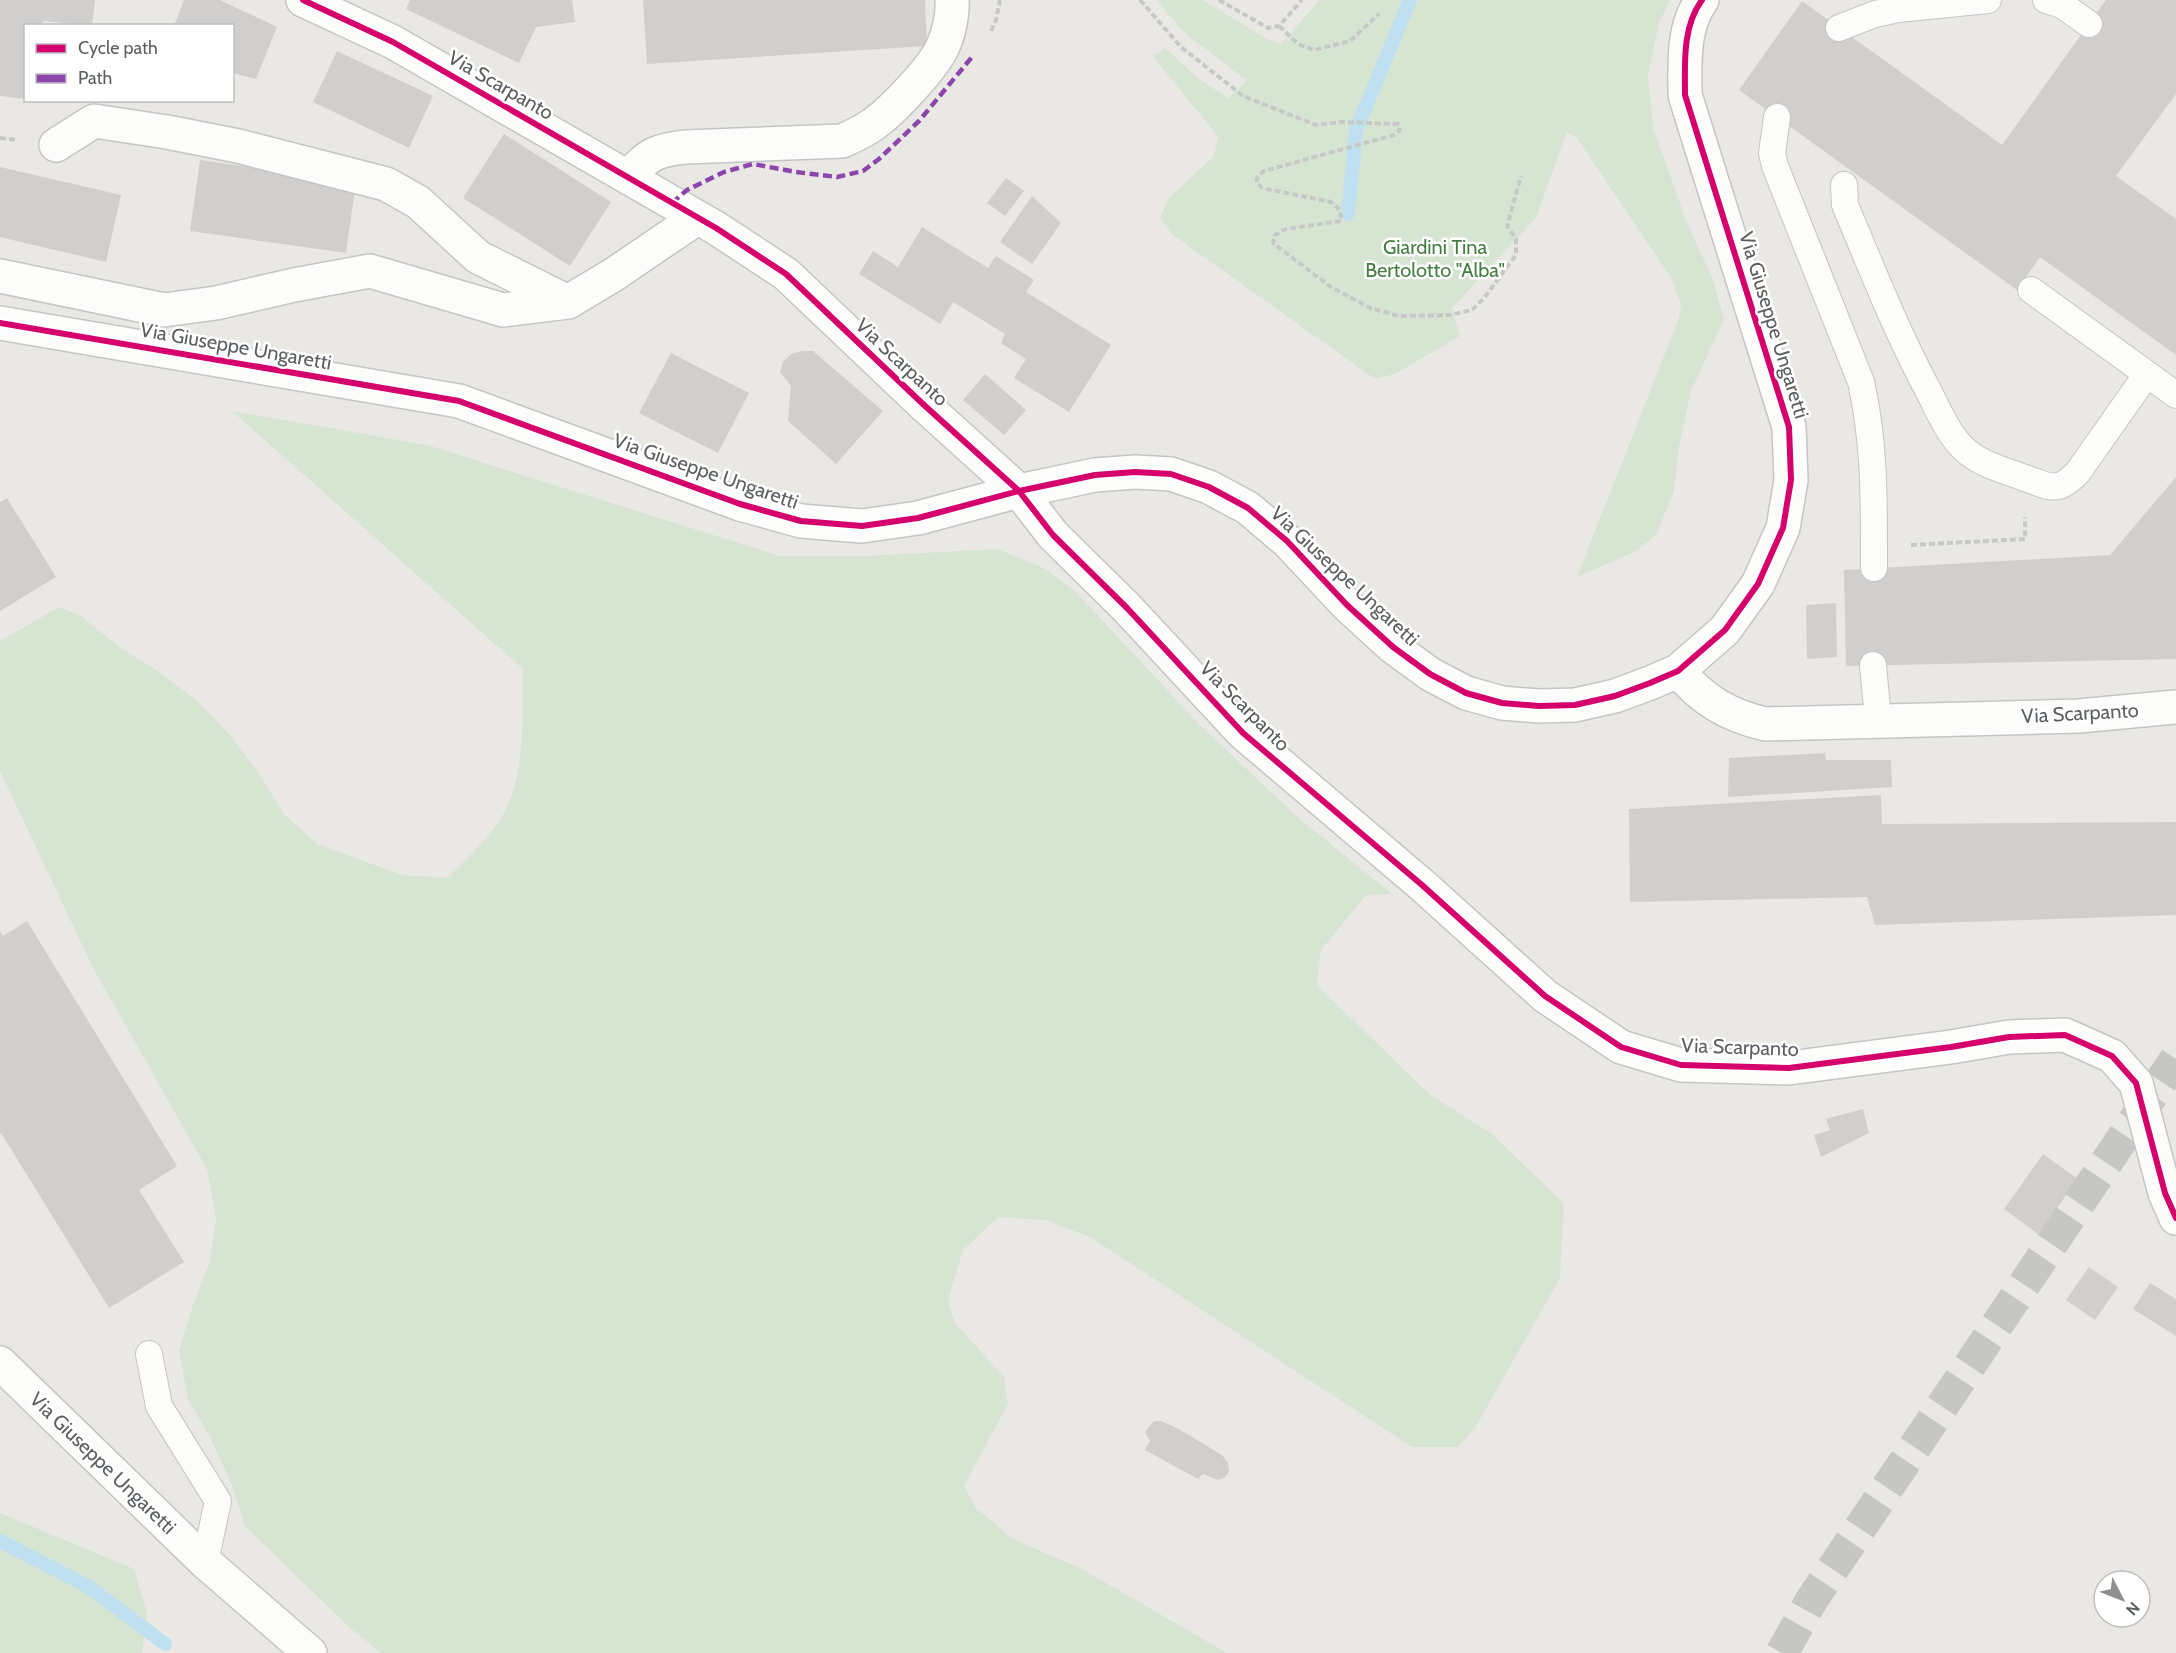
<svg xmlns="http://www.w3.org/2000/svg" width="2176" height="1653" viewBox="0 0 2176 1653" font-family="Cabin,sans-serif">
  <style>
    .green { fill: #d6e4d2 }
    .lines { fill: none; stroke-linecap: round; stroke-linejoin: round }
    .stream { stroke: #bee0f0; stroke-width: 14 }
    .building { fill: #d1cfce }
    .motorway-tunnel { stroke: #c6c6c4; stroke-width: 33; stroke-dasharray: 33 16; stroke-linecap: butt }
    .service-casing { stroke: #c4c5c5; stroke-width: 28 }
    .minor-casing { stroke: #c4c5c5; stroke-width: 36 }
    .tertiary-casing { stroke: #c4c5c5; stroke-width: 36 }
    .path { stroke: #c6cac7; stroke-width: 4; stroke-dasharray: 6 3; stroke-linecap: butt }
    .service { stroke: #fcfcfb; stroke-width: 26 }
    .minor { stroke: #fcfcfb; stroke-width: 33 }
    .tertiary { stroke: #fcfcfb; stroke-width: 33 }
    .quiet { stroke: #8e44ad; stroke-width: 4.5; stroke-dasharray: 9 4.5; stroke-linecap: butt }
    .cycleway-casing { stroke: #fff; stroke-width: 10 }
    .cycleway { stroke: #d6006c; stroke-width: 6 }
    .labels { text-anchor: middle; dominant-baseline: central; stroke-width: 5; stroke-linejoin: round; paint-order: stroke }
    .street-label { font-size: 20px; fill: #5b5f62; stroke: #fff }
    .park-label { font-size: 20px; fill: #437d3f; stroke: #fff }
  </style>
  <rect width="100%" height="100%" fill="#eae8e5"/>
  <path class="green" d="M1156 0H1203L1267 39 1281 44 1320 0H1670L1659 23 1648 75 1653 127 1685 218 1713 280 1724 319 1691 391 1679 446 1674 491 1656 535 1636 551 1577 577 1679 318 1681 304 1671 278 1577 138 1567 132 1536 218 1452 308 1460 336 1395 374 1375 379 1173 235 1160 219 1168 199 1214 156 1218 136 1153 57 1165 48 1199 79 1228 98 1247 81 1185 33Z
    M232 411 427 445 780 556H866L997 549 1046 569 1075 591 1197 722 1295 815 1392 894 1366 895 1321 950 1317 985 1429 1094 1492 1134 1564 1204 1560 1278 1475 1428 1458 1447H1412L1090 1237 1045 1220 998 1217 963 1250 948 1301 955 1323 1004 1377 1008 1404 964 1486 976 1508 1013 1539 1082 1569 1227 1653H381L349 1627 245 1526 231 1483 211 1439 188 1399 179 1350 193 1305 210 1261 216 1218 207 1169 93 968 0 771V641L59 607 81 616 118 646 158 671 196 700 229 734 258 772 284 814 317 844 402 875 447 878C466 860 497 830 507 807 526 764 522 714 523 669Z
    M0 1513 134 1569 147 1613 142 1653H0Z"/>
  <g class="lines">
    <path class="stream" d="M1348 214 1356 130 1410 0
      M0 1541 89 1587 165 1644"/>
  </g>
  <path class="building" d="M0 0H95L92 26 43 21 42 26H26V99L0 96Z
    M184 0H220L277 27 256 79 232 73V26H174Z
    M410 0H572L575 22 536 27 519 63 406 9Z
    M643 0H925L927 46 647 64Z
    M2106 0H2176V94L2116 176 2176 219V355L2040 257 2017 290 1739 90 1802 1 2002 145Z
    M337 51 433 96 409 148 313 102Z
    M504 134 611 202 570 266 463 198Z
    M200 160 356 182 346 253 190 231Z
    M0 167 121 195 106 262 0 237Z
    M1006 178 1024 191 1005 216 987 203Z
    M1032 196 1061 223 1032 264 1000 242Z
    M922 227 988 268 996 256 1034 280 1026 292 1111 345 1069 412 1014 378 1026 359 1001 343 1005 334 953 302 940 324 859 274 873 251 898 267Z
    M801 351H813L883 411 836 464 788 421 791 386 780 372 783 362 791 354Z
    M671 353 749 393 718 453 639 413Z
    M985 374 1026 410 1004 435 963 400Z
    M2176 477V659L1846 666 1844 570 2110 555Z
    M7 498 56 577 0 611V502Z
    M1836 603 1837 657 1807 659 1806 605Z
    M1825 753 1826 760H1891L1892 787 1728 797 1729 758Z
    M1881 795 1882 824 2176 822V915L1875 925 1867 897 1630 902 1629 809Z
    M27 921 177 1166 139 1190 184 1262 109 1308 1 1133 0 1134V931L3 936Z
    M1863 1109 1869 1133 1821 1157 1814 1135 1830 1130 1826 1119Z
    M2043 1154 2078 1179 2038 1234 2004 1209Z
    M2089 1267 2118 1287 2095 1320 2066 1300Z
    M2150 1283 2176 1299V1336L2133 1309Z
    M1154 1421H1161L1177 1428 1222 1455 1228 1463 1229 1472 1224 1478 1218 1480 1203 1474 1198 1479 1145 1450 1150 1441 1145 1432Z"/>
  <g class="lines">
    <path class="motorway-tunnel" d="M1782 1653 1811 1601 2176 1059"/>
    <g class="service-casing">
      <path id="service" d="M2046 0 2062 5 2089 24
        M1839 28 1875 14 1898 9 1988 0
        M1777 117 1772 153 1775 166 1861 382C1875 443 1874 505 1874 568
        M1844 185 1845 205C1872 269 1897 333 1930 394 1939 412 1949 435 1964 449 1981 465 2004 470 2025 478 2051 487 2057 494 2078 472L2147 374
        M2031 290 2176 395
        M1873 665 1878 719
        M149 1354 159 1406 218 1501 205 1562"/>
    </g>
    <g class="minor-casing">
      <path id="minor" d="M303 0 393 42 716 228 786 274 924 405 1019 491 1053 535 1127 608 1243 733 1422 885 1545 996 1621 1047 1681 1065 1789 1068 1951 1047 2009 1037 2065 1035 2112 1056 2136 1083 2165 1193 2176 1218
        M56 145 94 121 167 132 238 146 386 184 418 202 478 257 568 302
        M628 177C650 154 653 151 685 147L842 141C853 136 865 131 875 123 894 109 934 67 943 46 949 33 953 14 952 0
        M0 276 164 310 216 303 294 285 370 271 503 310 568 302 613 275 697 218
        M1678 671C1703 700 1727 715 1765 724L2079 716 2176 707"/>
    </g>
    <g class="tertiary-casing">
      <path id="tertiary" d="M0 323 459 401 740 504 801 521 862 526 918 518 1019 491 1095 475 1135 472 1171 474 1209 487 1248 508 1287 541 1347 605 1393 647 1430 674 1466 693 1502 703 1539 706 1575 705 1615 696 1650 683 1678 671 1725 630 1758 584 1783 528 1791 480 1789 427 1685 95C1685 64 1682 27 1702 0
        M0 1363 205 1562 310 1653"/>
    </g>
    <path class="path" d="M1140 0 1181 47 1243 96 1316 125 1342 122 1398 124 1400 130 1394 135 1264 171 1257 178V183L1262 188 1331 202 1340 210 1341 221 1286 229 1275 235 1273 243 1331 287 1370 308 1399 316 1450 315 1472 310 1484 298 1516 255V239L1507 226 1521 176
      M1219 0 1268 28 1279 26 1302 0
      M1279 26 1298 44 1314 50 1350 41 1379 14
      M991 31 996 20 1000 0
      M0 138 17 140
      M1911 545 2025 539V517"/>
    <use href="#service" class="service"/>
    <use href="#minor" class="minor"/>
    <use href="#tertiary" class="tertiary"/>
    <path class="quiet" d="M672 203 687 190 724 172 753 164 796 172 837 177 863 171 879 159 919 121 972 57"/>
    <g class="cycleway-casing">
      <path id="cycleway" d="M303 0 393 42 716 228 786 274 924 405 1019 491 1053 535 1127 608 1243 733 1422 885 1545 996 1621 1047 1681 1065 1789 1068 1951 1047 2009 1037 2065 1035 2112 1056 2136 1083 2165 1193 2176 1218
        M0 323 459 401 740 504 801 521 862 526 918 518 1019 491 1095 475 1135 472 1171 474 1209 487 1248 508 1287 541 1347 605 1393 647 1430 674 1466 693 1502 703 1539 706 1575 705 1615 696 1650 683 1678 671 1725 630 1758 584 1783 528 1791 480 1789 427 1685 95C1685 64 1682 27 1702 0"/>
    </g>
    <use href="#cycleway" class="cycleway"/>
  </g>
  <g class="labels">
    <g class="street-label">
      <text transform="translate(501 85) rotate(30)">Via Scarpanto</text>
      <text transform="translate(1774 325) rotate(73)">Via Giuseppe Ungaretti</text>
      <text transform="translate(236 346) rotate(10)">Via Giuseppe Ungaretti</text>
      <text transform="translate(902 362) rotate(43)">Via Scarpanto</text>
      <text transform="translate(706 471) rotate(19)">Via Giuseppe Ungaretti</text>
      <text transform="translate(1345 576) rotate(43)">Via Giuseppe Ungaretti</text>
      <text transform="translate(1245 706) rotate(45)">Via Scarpanto</text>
      <text transform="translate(2080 713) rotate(-3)">Via Scarpanto</text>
      <text transform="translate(1740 1047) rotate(2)">Via Scarpanto</text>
      <text transform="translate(103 1463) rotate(44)">Via Giuseppe Ungaretti</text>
    </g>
    <g class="park-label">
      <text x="1435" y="247">Giardini Tina<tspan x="1435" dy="23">Bertolotto "Alba"</tspan></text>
    </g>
  </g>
  <rect x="24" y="24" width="210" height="78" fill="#ffffff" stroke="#bdbfc0" stroke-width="1.5"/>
  <rect x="36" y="44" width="30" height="9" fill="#d6006c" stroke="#bdbfc0" stroke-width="1.5"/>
  <text x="78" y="54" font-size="18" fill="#5b5f62">Cycle path</text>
  <rect x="36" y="74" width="30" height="9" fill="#8e44ad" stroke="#bdbfc0" stroke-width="1.5"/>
  <text x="78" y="84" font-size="18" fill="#5b5f62">Path</text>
  <g transform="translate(2122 1599) rotate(132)"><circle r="28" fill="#ffffff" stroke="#bdbfc0" stroke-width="1.5"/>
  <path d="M0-4.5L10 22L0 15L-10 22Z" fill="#8d8f90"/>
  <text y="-9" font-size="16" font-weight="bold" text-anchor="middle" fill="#5b5f62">N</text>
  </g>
</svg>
